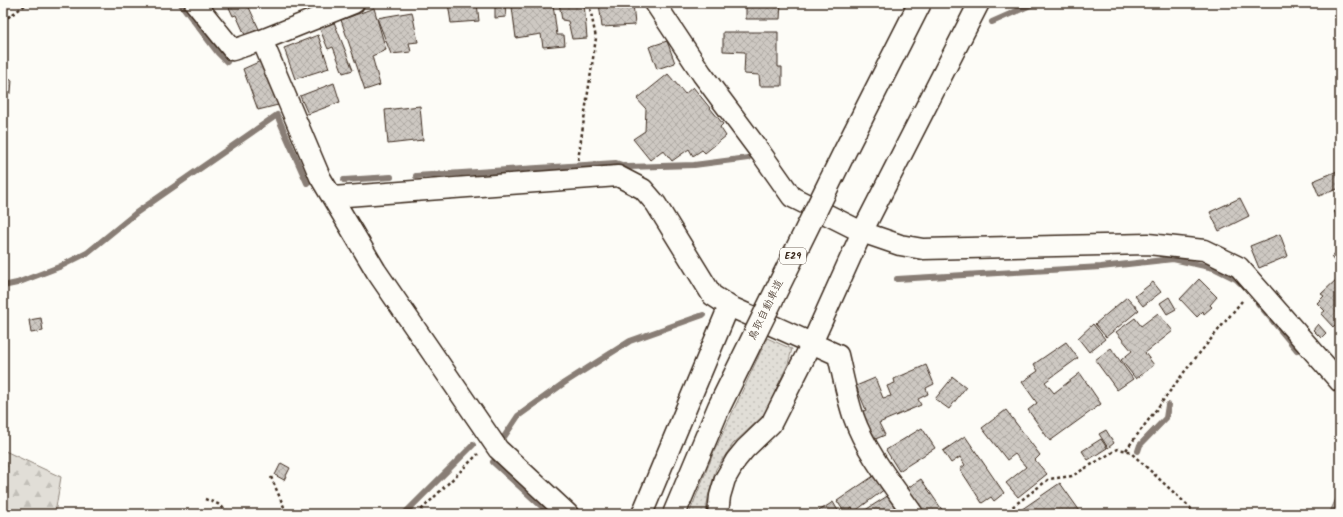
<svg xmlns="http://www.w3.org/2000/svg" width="1343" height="517" viewBox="0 0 1343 517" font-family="Kalam,'Klee One',sans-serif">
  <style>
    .grass { fill: url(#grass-dots); stroke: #8e847a }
    .forest { fill: url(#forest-firs); stroke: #8e847a }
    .water { fill: url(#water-ripples); stroke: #887d74 }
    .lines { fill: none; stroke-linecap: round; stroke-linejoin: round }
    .stream { stroke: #887d74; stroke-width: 6 }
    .building { fill: url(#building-cross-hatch); stroke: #3b2a1e }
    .street-casing { stroke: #3b2a1e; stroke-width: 23 }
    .path { stroke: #3b2a1e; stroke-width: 2.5; stroke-dasharray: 3 3; stroke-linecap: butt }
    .street { stroke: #fdfcf7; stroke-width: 20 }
    .highway-bridge-casing { stroke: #3b2a1e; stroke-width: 25; stroke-linecap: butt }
    .highway-bridge { stroke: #fdfcf7; stroke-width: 22 }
    .labels { text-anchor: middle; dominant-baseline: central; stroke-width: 3.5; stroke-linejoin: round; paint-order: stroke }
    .shield { fill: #fdfcf7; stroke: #75695f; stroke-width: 1 }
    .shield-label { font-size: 10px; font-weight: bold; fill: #3b2a1e }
    .street-label { font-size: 11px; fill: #3b2a1e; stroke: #fdfcf7 }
  </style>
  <defs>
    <pattern id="grass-dots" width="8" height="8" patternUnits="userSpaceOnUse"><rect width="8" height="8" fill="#e1ded7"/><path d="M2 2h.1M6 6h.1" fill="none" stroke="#c2bfb8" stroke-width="1.8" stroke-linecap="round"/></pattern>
    <pattern id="forest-firs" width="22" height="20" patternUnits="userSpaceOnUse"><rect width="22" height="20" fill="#e1ded7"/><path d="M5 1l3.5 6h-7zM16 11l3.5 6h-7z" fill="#c2bfb8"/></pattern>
    <pattern id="water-ripples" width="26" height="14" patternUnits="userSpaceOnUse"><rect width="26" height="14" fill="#bbb4ad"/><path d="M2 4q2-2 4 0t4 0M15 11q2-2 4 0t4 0" fill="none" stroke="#99938c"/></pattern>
    <pattern id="building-cross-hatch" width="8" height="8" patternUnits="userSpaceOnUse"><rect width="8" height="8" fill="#cdc8c2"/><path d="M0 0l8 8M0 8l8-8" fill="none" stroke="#b1aca6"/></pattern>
  </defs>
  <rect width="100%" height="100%" fill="#fdfcf7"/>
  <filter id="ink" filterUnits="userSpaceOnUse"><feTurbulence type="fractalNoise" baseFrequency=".025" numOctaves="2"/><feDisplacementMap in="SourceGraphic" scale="8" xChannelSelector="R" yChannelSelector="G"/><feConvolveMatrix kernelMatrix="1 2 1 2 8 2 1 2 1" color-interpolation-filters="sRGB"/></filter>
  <g filter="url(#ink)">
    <path class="grass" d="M767 338 792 349 788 364 777 387 767 412 733 444 716 469 708 497 706 514H689L713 454Z"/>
    <path class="forest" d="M3 450 61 477 55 514H3Z"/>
    <path class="water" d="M1340 490V514H1329Z"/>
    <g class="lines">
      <path class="stream" d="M180 3 218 53 227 62
        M992 22 1035 3
        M416 176 616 163 628 167 694 165 748 158
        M344 180 391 177
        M897 279 1101 267 1173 259 1214 268 1236 279 1240 283
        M3 286 17 283 59 267 87 253 136 213 277 115 307 183
        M1258 303 1297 350
        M504 437 518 416 564 383 630 341 703 315
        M1138 451 1140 445 1166 418 1168 405
        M493 462 550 514
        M404 514 473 445"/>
    </g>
    <path class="building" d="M227 3H247L259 29 245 35 236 15 233 16Z
      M302 3H328L305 13Z
      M448 3H477L479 21 451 23Z
      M495 3H505L506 17 495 18Z
      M559 3H584L587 38 572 39 568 21 562 20Z
      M599 3H633L635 25 602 27Z
      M746 3H781L780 19H746Z
      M553 4 557 35H564L565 45 543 47 541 34 516 38 512 7Z
      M374 8 386 50 372 56 380 85 365 90 341 20Z
      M412 12 418 42 409 43 411 52 391 54 377 18Z
      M334 22 353 70 343 73 333 47 328 49 319 27Z
      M723 32H778V67H782V86H760L759 75 744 74 745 52 723 51Z
      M318 35 329 68 295 79 284 48Z
      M667 41 675 63 657 69 649 47Z
      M263 60 278 105 258 110 243 69Z
      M668 74 685 94 693 87 723 124 720 127 726 136 705 153 702 150 693 156 689 149 672 161 663 150 650 160 633 139 645 131 646 109 637 99Z
      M3 79 12 80 11 93 3 92Z
      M334 83 340 102 308 114 300 96Z
      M420 106 423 140 388 144 385 110Z
      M1340 170V188L1319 196 1313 181Z
      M1240 198 1249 216 1219 231 1210 212Z
      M1340 208V226L1334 210Z
      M1280 234 1288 256 1259 268 1250 246Z
      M1340 249V268L1331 257Z
      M1338 278 1340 281V330L1335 325 1333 327 1321 314 1325 311 1317 303 1324 296 1321 294Z
      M1199 279 1217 297 1210 305 1212 307 1204 314 1203 311 1197 317 1180 299Z
      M1153 282 1161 292 1143 306 1135 296Z
      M1127 297 1139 310 1106 337 1095 324Z
      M1169 297 1176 309 1167 314 1160 303Z
      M1158 313 1173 331 1145 353 1154 365 1136 379 1121 360 1132 351 1116 332 1135 318 1141 326Z
      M41 318 43 331 31 333 29 320Z
      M1093 324 1105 339 1089 352 1078 338Z
      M1318 324 1326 333 1321 338 1313 330Z
      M1066 342 1078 358 1045 382 1054 393 1080 373 1101 404 1050 441 1028 410 1037 403 1022 382 1038 371 1034 364Z
      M1111 348 1133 379 1117 390 1095 360Z
      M926 365 934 384 926 388 928 394 918 399 921 405 879 423 885 435 871 441 859 413 866 410 856 386 875 378 883 398 891 396 887 386 895 383 894 379Z
      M953 377 966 387 949 409 935 399Z
      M1006 410 1040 455 1035 460 1047 474 1018 497 1006 483 1026 467 1015 454 1007 460 982 428Z
      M922 428 935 448 899 471 886 450Z
      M1106 430 1114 443 1108 448 1099 434Z
      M965 436 1004 493 994 501 991 497 982 503 960 469 965 465 960 457 951 463 943 451Z
      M1101 439 1107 448 1088 460 1082 451Z
      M281 463 290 468 284 480 275 475Z
      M875 475 885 489 854 512 852 508 845 513 837 501Z
      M921 479 945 514H923L906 489Z
      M1060 483 1082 514H1054L1051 510 1046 514H1015Z
      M889 495 896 507 883 514H859Z
      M833 502 840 514H814Z"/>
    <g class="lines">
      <g class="street-casing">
        <path id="street" d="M195 3 233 50 262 40 354 3
          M655 3 702 74 761 153 792 197 862 232 900 245 923 249 1148 244 1204 250 1239 267 1340 382
          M262 40 320 177 376 271 498 449 568 514
          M333 197 618 176 643 189 656 204 712 295 729 306 838 355C843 376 847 398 854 418 866 452 893 485 913 514
          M642 514 729 306
          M718 514 720 496 725 479 736 460 745 449 771 424 812 343 862 232 979 3"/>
      </g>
      <path class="path" d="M3 21 28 3
        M578 160 596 38 589 3
        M1126 450 1185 371 1242 301
        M271 477 287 514
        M205 499 218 504 231 514
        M417 514 478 454
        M1003 514 1049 479 1072 476 1118 449 1129 451 1197 514"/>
      <use href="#street" class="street"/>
      <g class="highway-bridge-casing">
        <path id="highway-bridge" d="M674 514 719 407 845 151 920 3"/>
      </g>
      <use href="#highway-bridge" class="highway-bridge"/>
    </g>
  </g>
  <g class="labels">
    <rect class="shield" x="780" y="248" width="26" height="16" rx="3"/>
    <g class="shield-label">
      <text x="793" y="256">E29</text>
    </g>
    <g class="street-label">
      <text transform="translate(766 310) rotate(-64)">鳥取自動車道</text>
    </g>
  </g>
  <rect width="1343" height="517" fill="none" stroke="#fdfcf7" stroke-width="16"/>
  <rect x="8" y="8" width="1327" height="501" fill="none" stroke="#3b2a1e" stroke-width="1.5" filter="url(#ink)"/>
</svg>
